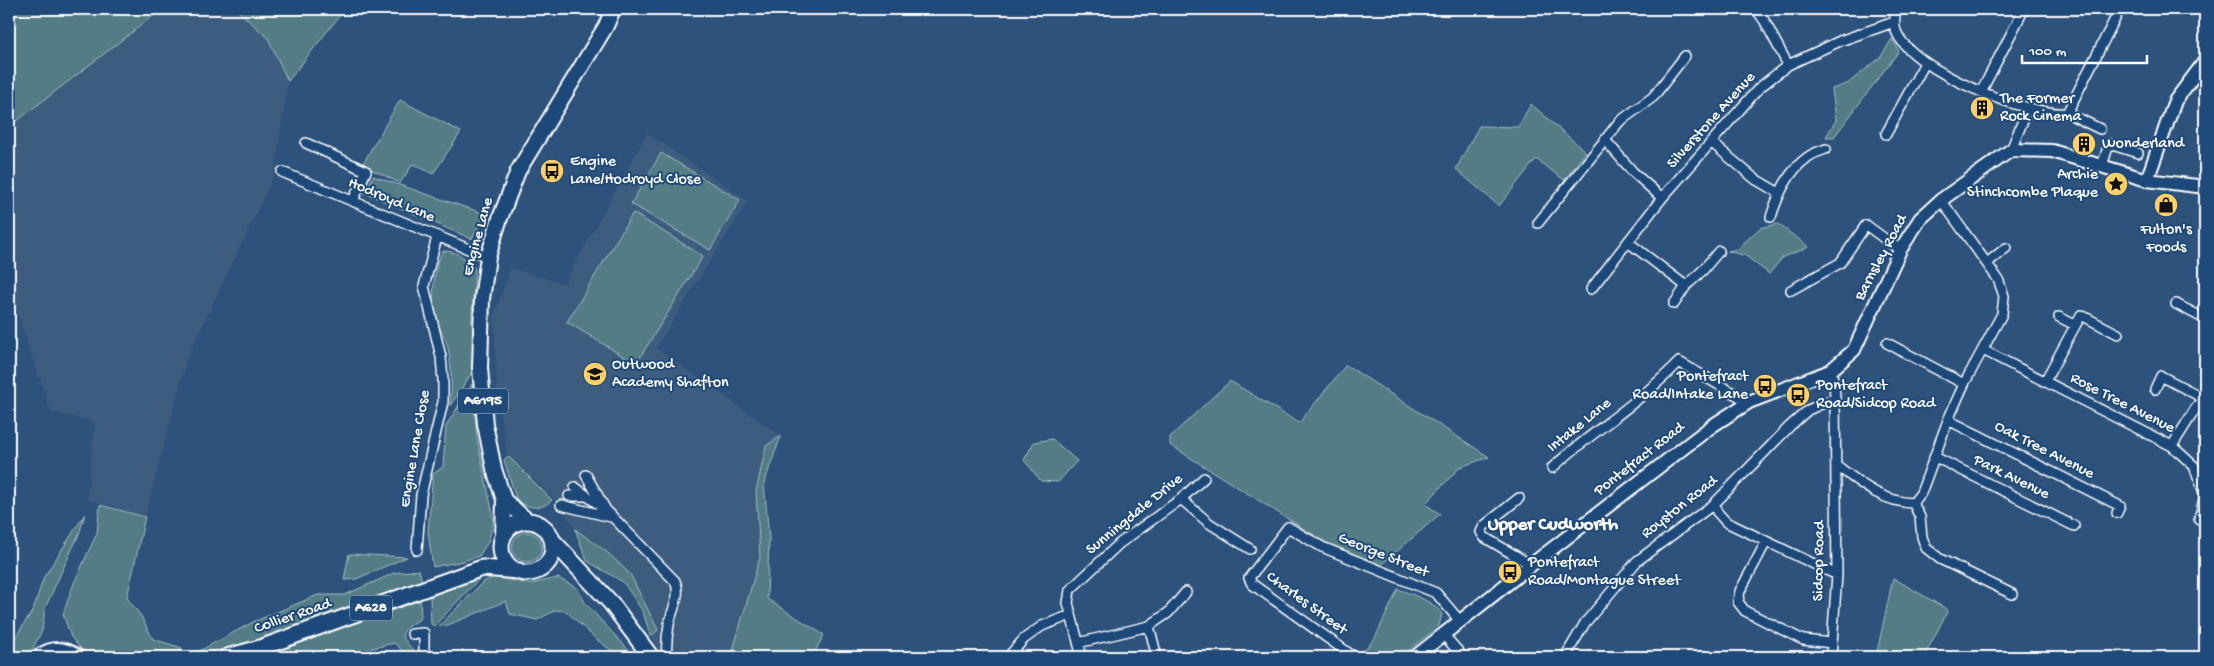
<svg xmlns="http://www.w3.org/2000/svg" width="2214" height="666" viewBox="0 0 2214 666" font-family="'Gochi Hand',sans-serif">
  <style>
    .built { fill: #3e5c7e }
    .green { fill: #527c84; stroke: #a8bec2 }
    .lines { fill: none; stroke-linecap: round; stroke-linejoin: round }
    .street-casing { stroke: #fff; stroke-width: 12 }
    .secondary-casing { stroke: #fff; stroke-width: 16 }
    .primary-casing { stroke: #fff; stroke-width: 18 }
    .highway-casing { stroke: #fff; stroke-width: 19 }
    .street { stroke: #1f4a7a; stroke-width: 9 }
    .secondary { stroke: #1f4a7a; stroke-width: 12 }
    .primary { stroke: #1f4a7a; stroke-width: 14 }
    .highway { stroke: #1f4a7a; stroke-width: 15 }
    .labels { text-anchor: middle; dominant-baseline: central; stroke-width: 4; stroke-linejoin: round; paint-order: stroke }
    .shield { fill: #1f4a7a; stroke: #bcc9d7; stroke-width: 1 }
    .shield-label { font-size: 15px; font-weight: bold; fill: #fff }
    .poi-label { font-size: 16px; fill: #fff; stroke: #1f4a7a; text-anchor: start }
    .street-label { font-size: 16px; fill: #fff; stroke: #1f4a7a }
    .quarter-label { font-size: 19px; font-weight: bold; fill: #fff; stroke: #1f4a7a }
  </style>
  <rect width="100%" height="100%" fill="#2d527c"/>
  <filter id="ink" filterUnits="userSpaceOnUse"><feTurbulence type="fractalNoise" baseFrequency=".02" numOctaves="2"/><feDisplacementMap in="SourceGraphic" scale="10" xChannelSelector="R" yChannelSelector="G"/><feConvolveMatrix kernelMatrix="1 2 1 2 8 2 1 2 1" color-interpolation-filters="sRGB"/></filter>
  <g filter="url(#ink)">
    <path class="built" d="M162 9H238L268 38 288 81 274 176 187 358 145 517 87 499 95 422 51 412 9 289V127Z
      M647 133 748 201 656 348 781 436 766 446 756 492 760 557 731 657H662L651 636 658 630 630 574 607 552 575 529 558 503 508 456 497 400 494 315 511 268 564 284Z"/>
    <path class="green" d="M9 9H162L9 127Z
      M236 9H345L288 81 268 38Z
      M1892 39 1899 51 1834 137H1826L1836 120 1832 89 1847 84 1880 58Z
      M400 100 461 132 433 174 413 164 400 183 362 165Z
      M1531 104 1586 152 1564 180 1536 159 1499 206 1456 169 1479 126 1518 127Z
      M661 153 740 200 710 250 631 204Z
      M373 176 485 214 472 239 365 193Z
      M633 213 703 256 636 364 567 322Z
      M1778 224 1809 247 1783 257 1769 274 1746 256 1728 251 1737 249 1760 228Z
      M443 251C458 251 466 258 475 269L472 313 473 371 450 406C452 386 452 368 448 348 446 338 439 329 436 319 431 302 433 265 443 251Z
      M1346 365 1489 457 1460 467 1425 504 1440 514 1381 565 1325 542 1170 445V437L1230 381 1299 423Z
      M472 384 477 438 494 520 488 542 479 556 463 561 433 567 428 533 433 474 443 467 446 426Z
      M781 436 764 483 769 538 767 599 824 635 812 657H731L760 557 756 492 766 446Z
      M1052 439 1077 461 1058 482 1041 481 1024 460 1034 442Z
      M508 456 552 500C540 511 530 508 517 501L504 460Z
      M100 505 145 517 127 598 141 616 153 639 182 648 176 657H103L82 650 71 637 63 614 74 583 97 533Z
      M85 514 79 534 45 608 42 631 28 657H9V647L33 610 44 577Z
      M575 529 607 552 630 574 658 630 651 636 642 610 623 582 587 561Z
      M512 547a15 15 0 1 1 30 0a15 15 0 1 1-30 0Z
      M349 554 407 557 356 579 344 580Z
      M419 570 422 581 259 642 190 656 253 622 318 595H345L394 573Z
      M481 577 434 626 431 624 430 596Z
      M493 577 530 584 558 578 577 588 586 604 635 657H621L597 640 566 611 556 610 537 620 510 614 506 601 448 625 439 626 483 582Z
      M1893 578 1948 610 1924 657H1876Z
      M1398 589C1413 595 1432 600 1442 614L1439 626 1400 657H1369L1362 653 1375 638Z
      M420 600 421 618 406 628 402 635C406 644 414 649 417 657H405V653L394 643 338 657H260Z"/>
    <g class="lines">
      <g class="street-casing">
        <path id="street" d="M1756 9 1764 20 1788 65
          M1896 9C1895 16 1893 24 1896 31 1910 70 2029 117 2067 113
          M1981 92 2024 9
          M2067 113 2120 9
          M2067 113 2100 129
          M1886 134 1925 63
          M1711 142 1755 179 1779 193
          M306 143 366 171 353 201
          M2011 150 2028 108
          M2102 166 2109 144 2138 153
          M282 172 488 257
          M1662 198 1633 172 1605 140 1619 122 1653 97 1685 56
          M1771 217C1778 195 1788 171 1808 157 1813 153 1820 151 1826 149
          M1538 223 1605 140
          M1628 242 1686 286 1703 270 1719 251
          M1987 263 2006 248
          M1591 289 1662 198 1759 88 1788 65 1840 41 1894 22
          M1791 290 1840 263 1866 225 1900 250
          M1674 304 1686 286
          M2176 304 2205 319
          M2059 317 2075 325
          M1887 343 1964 384
          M1983 350 2172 446 2194 466 2205 495 2199 519
          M2045 381 2081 315 2118 334
          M2155 389 2161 376 2205 399
          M1948 420 2120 506 2117 513
          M2172 446 2196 408 2205 398
          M1935 457 2074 526
          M1836 465C1860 483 1882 502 1913 503
          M1552 468C1593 431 1640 402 1679 362L1749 402
          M586 475 606 510
          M575 487 606 510 675 581C682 595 671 611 669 625 667 635 666 646 667 657
          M569 496H587
          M1519 498 1484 526 1481 532 1484 537 1531 565
          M1181 499 1209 523 1250 549
          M1913 503 1921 493 1948 420 1964 384 2002 314 2004 296 1998 279 1941 200
          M1913 503 1920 517 1922 537 1926 548 1940 559 2012 594
          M1714 504 1717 512 1726 522 1837 575
          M561 505 611 517
          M1766 542 1740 591 1738 602 1745 611 1803 640 1832 643
          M417 550 421 495 443 402V380L441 357 424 286 437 237
          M1149 626 1157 657
          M412 634 424 633V657
          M1443 634 1463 657
          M1078 643 1149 626 1168 613 1186 592
          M1008 657 1024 639 1042 626 1071 615
          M1082 657 1068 603 1070 590 1120 543 1181 499 1204 478
          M1354 657 1252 584 1249 578 1288 527 1322 547 1436 593 1460 621
          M1565 657 1585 623 1637 561 1714 504 1790 426 1808 410 1835 398 1834 381 1830 371
          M1831 657 1837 575 1835 398"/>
      </g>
      <g class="secondary-casing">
        <path id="secondary" d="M2147 180 2175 101 2205 61
          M1415 657 1531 565 1712 426 1749 402 1830 371 1854 350 1900 250 1920 219 1941 200 2011 150 2052 151 2147 180 2205 187"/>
      </g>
      <g class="primary-casing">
        <path id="primary" d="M504 500 528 521
          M503 538 504 500 494 469 485 424 480 368 482 299 488 257 499 221 518 171 606 26 613 9"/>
      </g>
      <g class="highway-casing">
        <path id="highway" d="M501 547a26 26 0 1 1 52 0a26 26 0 1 1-52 0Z
          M552 540 611 603 651 657
          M40 657C52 648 64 649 76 657
          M227 657 260 648 482 568 519 571"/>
      </g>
      <use href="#street" class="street"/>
      <use href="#secondary" class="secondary"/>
      <use href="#primary" class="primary"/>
      <use href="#highway" class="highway"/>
    </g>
  </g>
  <defs>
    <g id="building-disc" transform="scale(1.25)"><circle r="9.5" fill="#ffd166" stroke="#1f4a7a"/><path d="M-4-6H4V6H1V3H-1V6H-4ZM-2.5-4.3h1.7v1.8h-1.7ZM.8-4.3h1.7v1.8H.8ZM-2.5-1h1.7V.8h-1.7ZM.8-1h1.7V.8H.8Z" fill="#111"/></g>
    <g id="bus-disc" transform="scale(1.25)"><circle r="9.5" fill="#ffd166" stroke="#1f4a7a"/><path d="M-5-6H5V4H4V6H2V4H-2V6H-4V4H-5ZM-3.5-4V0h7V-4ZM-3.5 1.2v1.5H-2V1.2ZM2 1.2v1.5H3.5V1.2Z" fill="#111"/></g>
    <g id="sight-disc" transform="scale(1.25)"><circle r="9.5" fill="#ffd166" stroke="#1f4a7a"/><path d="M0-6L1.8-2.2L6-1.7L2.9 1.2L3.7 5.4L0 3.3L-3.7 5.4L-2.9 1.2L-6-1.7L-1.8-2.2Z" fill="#111"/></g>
    <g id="shop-disc" transform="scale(1.25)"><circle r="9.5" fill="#ffd166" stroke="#1f4a7a"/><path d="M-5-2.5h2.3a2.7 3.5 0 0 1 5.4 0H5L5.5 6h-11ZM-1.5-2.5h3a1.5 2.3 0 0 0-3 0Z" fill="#111"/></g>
    <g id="school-disc" transform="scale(1.25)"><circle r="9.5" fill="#ffd166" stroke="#1f4a7a"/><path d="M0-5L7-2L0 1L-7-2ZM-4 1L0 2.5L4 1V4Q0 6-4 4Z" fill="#111"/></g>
  </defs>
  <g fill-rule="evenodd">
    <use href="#building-disc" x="1982" y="108"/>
    <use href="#building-disc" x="2084" y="144"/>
    <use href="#bus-disc" x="552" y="171"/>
    <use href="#sight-disc" x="2116" y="184"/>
    <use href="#shop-disc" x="2166" y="205"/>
    <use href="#school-disc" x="595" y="374"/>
    <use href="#bus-disc" x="1765" y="386"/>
    <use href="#bus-disc" x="1798" y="395"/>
    <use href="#bus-disc" x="1510" y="572"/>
  </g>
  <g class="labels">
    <g class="shield">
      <rect x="458" y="388.5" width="50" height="25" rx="4"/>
      <rect x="350" y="595.5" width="42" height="25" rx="4"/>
    </g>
    <g class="shield-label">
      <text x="483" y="401">A6195</text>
      <text x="371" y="608">A628</text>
    </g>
    <g class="poi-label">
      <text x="2000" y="99">The Former<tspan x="2000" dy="18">Rock Cinema</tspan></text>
      <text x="2102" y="144">Wonderland</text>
      <text x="570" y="162">Engine<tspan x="570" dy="18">Lane/Hodroyd Close</tspan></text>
      <text x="2098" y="175" text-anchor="end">Archie<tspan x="2098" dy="18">Stinchcombe Plaque</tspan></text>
      <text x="2166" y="230" text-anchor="middle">Fulton's<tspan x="2166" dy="18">Foods</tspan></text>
      <text x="612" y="365">Outwood<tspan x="612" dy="18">Academy Shafton</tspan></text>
      <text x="1748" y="377" text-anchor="end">Pontefract<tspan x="1748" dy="18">Road/Intake Lane</tspan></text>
      <text x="1816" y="386">Pontefract<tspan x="1816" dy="18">Road/Sidcop Road</tspan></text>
      <text x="1528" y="563">Pontefract<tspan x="1528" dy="18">Road/Montague Street</tspan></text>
    </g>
    <g class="street-label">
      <text transform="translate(1712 121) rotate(-48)">Silverstone Avenue</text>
      <text transform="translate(391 201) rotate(23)">Hodroyd Lane</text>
      <text transform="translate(479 237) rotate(-75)">Engine Lane</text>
      <text transform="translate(1882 258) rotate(-62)">Barnsley Road</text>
      <text transform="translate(2122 404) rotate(27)">Rose Tree Avenue</text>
      <text transform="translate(1580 426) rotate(-39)">Intake Lane</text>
      <text transform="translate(416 449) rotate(-80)">Engine Lane Close</text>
      <text transform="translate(2044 451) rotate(27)">Oak Tree Avenue</text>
      <text transform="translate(1640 460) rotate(-38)">Pontefract Road</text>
      <text transform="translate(2011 478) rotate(26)">Park Avenue</text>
      <text transform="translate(1680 508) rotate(-38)">Royston Road</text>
      <text transform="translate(1135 515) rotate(-39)">Sunningdale Drive</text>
      <text transform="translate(1383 556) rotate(22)">George Street</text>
      <text transform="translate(1820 561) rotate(-89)">Sidcop Road</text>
      <text transform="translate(1306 604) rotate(36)">Charles Street</text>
      <text transform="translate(293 617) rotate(-19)">Collier Road</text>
    </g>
    <g class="quarter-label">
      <text x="1553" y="525">Upper Cudworth</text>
    </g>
  </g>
  <rect width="2214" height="666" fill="none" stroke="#1f4a7a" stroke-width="30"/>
  <rect x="15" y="15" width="2184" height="636" fill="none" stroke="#fff" stroke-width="2" filter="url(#ink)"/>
  <path d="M2022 55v8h125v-8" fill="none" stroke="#ffffff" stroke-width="2.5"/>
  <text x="2029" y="55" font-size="15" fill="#ffffff" stroke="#1f4a7a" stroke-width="4" paint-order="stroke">100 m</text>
</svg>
